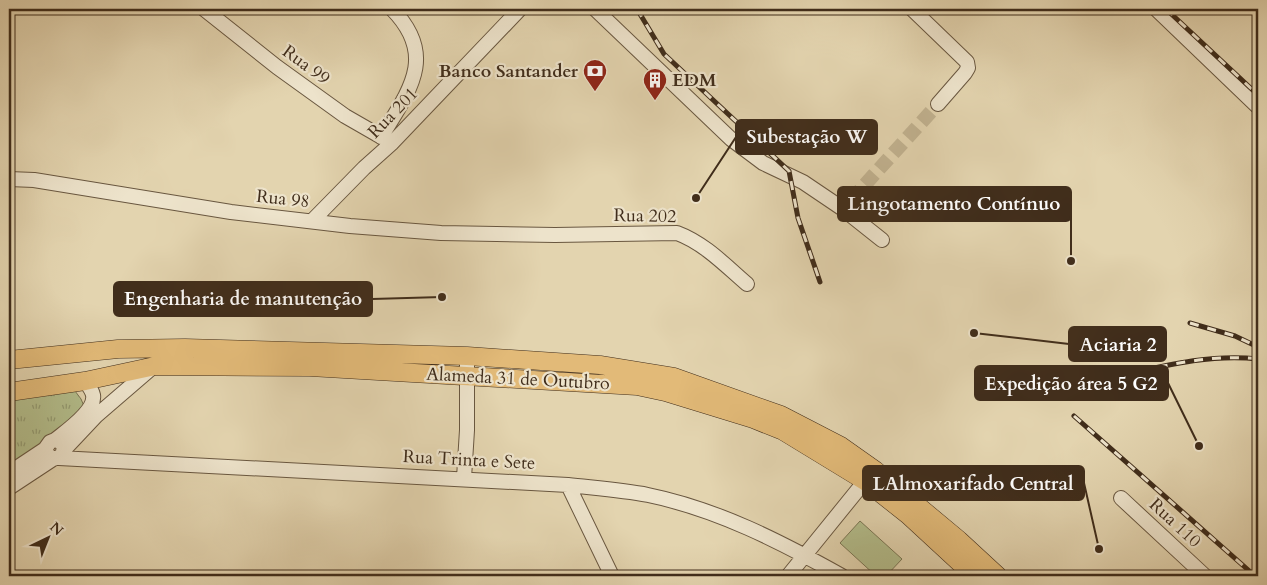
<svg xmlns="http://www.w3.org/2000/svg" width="1267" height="585" viewBox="0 0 1267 585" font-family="Cardo,serif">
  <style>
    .grass { fill: url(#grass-tufts); stroke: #7a7553 }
    .pitch { fill: #b3bd8b; stroke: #7a7553 }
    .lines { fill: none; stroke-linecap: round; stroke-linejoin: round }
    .minor-tunnel { stroke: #c2b391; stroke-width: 14; stroke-dasharray: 14 7; stroke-linecap: butt }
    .minor-casing { stroke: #695740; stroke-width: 16 }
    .major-casing { stroke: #402d1b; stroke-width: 19 }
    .minor { stroke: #ede3cb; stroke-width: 14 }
    .major { stroke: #e2ba78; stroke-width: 18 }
    .rail-casing { stroke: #402d1b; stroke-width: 5 }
    .rail { stroke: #ede3cb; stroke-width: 3; stroke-dasharray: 9; stroke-linecap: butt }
    .labels { text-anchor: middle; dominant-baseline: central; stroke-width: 4.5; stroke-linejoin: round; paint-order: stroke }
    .street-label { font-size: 18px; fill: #402d1b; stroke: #ede3cb }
    .poi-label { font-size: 18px; font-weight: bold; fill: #402d1b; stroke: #ede3cb; text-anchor: end }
    .leader { fill: none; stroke: #402d1b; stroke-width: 2 }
    .callout-dot { fill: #402d1b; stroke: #ede3cb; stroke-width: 2 }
    .callout { fill: #402d1b; stroke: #402d1b; stroke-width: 2 }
    .callout-label { font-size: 19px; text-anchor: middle; font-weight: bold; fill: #fff }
  </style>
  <defs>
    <pattern id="grass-tufts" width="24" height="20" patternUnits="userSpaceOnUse" patternTransform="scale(1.25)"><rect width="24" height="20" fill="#b3bd8b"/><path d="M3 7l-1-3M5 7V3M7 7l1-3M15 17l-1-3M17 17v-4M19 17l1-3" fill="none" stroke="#939a71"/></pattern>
  </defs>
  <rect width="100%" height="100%" fill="#e3d4af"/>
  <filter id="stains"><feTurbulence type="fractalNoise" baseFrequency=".004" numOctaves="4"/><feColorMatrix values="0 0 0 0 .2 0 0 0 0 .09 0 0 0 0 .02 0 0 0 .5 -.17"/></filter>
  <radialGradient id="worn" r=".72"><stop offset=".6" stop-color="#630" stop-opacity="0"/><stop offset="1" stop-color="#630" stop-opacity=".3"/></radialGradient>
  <path class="grass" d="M75 391 81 399 84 406 76 419 9 468V399Z"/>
  <path class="pitch" d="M860 521 902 559 886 576H876L840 543Z"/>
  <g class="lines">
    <path class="minor-tunnel" d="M851 200 938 104"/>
    <g class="minor-casing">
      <path id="minor" d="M204 9 277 67 345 116 392 143
        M595 9 731 139 763 163 803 182 843 209 882 240
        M912 9 967 62 968 68 965 73 938 104
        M1156 9 1258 107
        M381 137C409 91 438 56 392 9
        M9 179 34 180 231 212 350 226 441 233 555 235 677 233C704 243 725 265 747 284
        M312 221 364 168 392 143 520 9
        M55 440C66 431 96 411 93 395 92 390 88 385 85 381
        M64 450 96 416 154 366
        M59 458 568 485C594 488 622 490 648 495 717 509 781 542 842 576
        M9 473 45 449
        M464 478 467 430V356
        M568 485 612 576
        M9 488 53 459 62 456 64 447C61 441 56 439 50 442L45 449 48 455 53 459
        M1121 498 1205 576
        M788 576 865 481"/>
    </g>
    <g class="major-casing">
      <path id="major" d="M9 360 118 349 185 348 467 356 600 365 674 377 781 415 841 446 875 470 959 540 998 576
        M9 392 85 381 155 366 310 367 637 386 665 392 753 419 783 431 865 481 908 515 974 576"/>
    </g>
    <use href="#minor" class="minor"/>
    <use href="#major" class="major"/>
    <g class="rail-casing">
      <path id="rail" d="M637 9 664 54 789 171 798 218 820 282
        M1166 9 1258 95
        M1190 323 1235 336 1258 347
        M1106 379C1156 368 1207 353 1258 359
        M1074 416 1255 576"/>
    </g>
    <use href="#rail" class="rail"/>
  </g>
  <defs>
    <g id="bank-pin" transform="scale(1.25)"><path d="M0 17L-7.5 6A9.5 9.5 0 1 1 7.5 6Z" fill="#8f2418" stroke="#ede3cb"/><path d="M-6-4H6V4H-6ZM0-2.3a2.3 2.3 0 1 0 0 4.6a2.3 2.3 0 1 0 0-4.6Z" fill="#fff"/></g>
    <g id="building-pin" transform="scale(1.25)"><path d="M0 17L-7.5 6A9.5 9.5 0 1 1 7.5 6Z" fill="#8f2418" stroke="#ede3cb"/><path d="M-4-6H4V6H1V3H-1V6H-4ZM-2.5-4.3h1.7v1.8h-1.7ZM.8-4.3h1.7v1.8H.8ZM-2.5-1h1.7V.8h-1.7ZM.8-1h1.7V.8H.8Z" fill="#fff"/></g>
  </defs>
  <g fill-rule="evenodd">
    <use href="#bank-pin" x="595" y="71"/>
    <use href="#building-pin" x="655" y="80"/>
  </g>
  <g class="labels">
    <g class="street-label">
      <text transform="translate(306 65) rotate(36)">Rua 99</text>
      <text transform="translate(393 113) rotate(-46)">Rua 201</text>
      <text transform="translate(283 199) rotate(6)">Rua 98</text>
      <text transform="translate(645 216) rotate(1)">Rua 202</text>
      <text transform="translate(518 379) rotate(3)">Alameda 31 de Outubro</text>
      <text transform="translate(469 460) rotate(3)">Rua Trinta e Sete</text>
      <text transform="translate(1175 523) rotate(43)">Rua 110</text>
    </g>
    <g class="poi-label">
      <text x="578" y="71">Banco Santander</text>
      <text x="672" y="80" text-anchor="start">EDM</text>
    </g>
  </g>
  <path class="leader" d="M696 198L736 137M1071 261L1071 204M442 297L372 299M974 333L1069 344M1199 446L1168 383M1099 549L1084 483"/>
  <g class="callout-dot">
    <circle cx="696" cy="198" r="5"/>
    <circle cx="1071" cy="261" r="5"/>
    <circle cx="442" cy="297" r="5"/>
    <circle cx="974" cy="333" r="5"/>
    <circle cx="1199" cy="446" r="5"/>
    <circle cx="1099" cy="549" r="5"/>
  </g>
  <g class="callout">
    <rect x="736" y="120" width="141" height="34" rx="5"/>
    <rect x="838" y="187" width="233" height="34" rx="5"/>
    <rect x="114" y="282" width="258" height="34" rx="5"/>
    <rect x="1069" y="327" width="97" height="34" rx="5"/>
    <rect x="975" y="366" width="193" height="34" rx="5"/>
    <rect x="863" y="466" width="221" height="34" rx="5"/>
  </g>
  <g class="callout-label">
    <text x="807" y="143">Subestação W</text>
    <text x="954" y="210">Lingotamento Contínuo</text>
    <text x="243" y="305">Engenharia de manutenção</text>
    <text x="1118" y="351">Aciaria 2</text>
    <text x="1071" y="390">Expedição área 5 G2</text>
    <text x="973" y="490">LAlmoxarifado Central</text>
  </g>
  <rect width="1267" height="585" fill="none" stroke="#e3d4af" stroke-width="30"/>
  <rect x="10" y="10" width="1247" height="565" fill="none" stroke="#402d1b" stroke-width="2.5"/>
  <rect x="15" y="15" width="1237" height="555" fill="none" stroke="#402d1b"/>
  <g transform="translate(48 538) rotate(43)" stroke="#ede3cb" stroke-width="4" paint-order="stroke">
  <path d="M0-4L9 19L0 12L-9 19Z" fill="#402d1b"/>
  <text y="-8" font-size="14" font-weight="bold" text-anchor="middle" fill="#402d1b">N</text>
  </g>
  <rect width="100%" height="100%" filter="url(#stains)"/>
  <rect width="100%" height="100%" fill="url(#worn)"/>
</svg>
